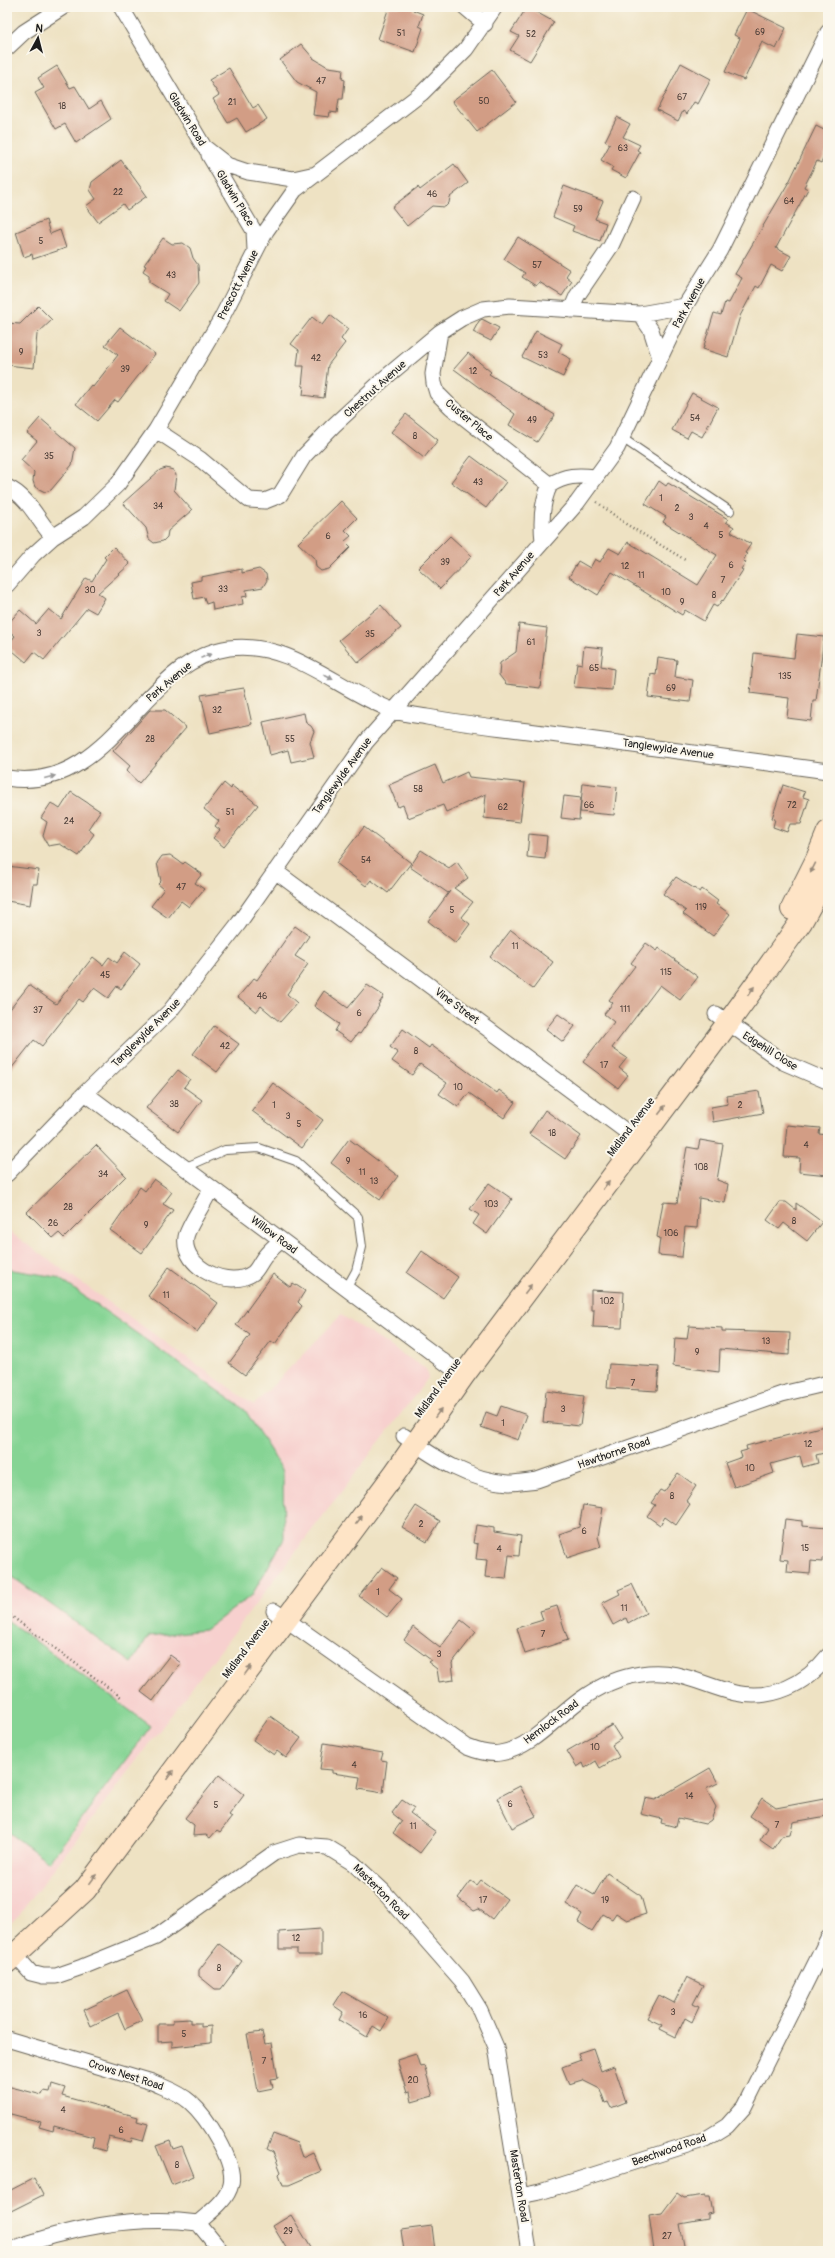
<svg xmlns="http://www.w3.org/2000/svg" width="835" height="2258" viewBox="0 0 835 2258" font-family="Pangolin,sans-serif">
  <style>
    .built { fill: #f7d0ce }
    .pitch { fill: #86d494; stroke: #517858 }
    .building { fill: #d29d85 }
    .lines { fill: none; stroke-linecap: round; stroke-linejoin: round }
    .lane-casing { stroke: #666156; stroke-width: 10 }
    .street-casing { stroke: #666156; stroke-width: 17 }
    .secondary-casing { stroke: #666156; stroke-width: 24 }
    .path { stroke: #666156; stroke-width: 2.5; stroke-dasharray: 1 3; stroke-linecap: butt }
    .lane { stroke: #fff; stroke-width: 8 }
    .street { stroke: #fff; stroke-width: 15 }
    .secondary { stroke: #fee4c6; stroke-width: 22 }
    .oneway { fill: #999 }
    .oneway2 { fill: #988a7a }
    .labels { text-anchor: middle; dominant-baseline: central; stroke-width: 4; stroke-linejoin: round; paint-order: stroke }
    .number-label { font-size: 9px; fill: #4a3c36 }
    .street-label { font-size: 11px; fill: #1c1c1c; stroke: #fbf7ec }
  </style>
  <rect width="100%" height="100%" fill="#fbf7ec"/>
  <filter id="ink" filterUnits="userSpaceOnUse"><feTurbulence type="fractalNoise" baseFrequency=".025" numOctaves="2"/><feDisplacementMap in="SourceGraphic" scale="8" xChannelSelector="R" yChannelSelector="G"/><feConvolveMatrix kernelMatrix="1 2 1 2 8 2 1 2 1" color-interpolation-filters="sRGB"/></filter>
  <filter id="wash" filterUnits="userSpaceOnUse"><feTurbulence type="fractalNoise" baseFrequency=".012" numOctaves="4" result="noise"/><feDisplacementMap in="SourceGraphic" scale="16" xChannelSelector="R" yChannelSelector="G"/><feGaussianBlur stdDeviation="0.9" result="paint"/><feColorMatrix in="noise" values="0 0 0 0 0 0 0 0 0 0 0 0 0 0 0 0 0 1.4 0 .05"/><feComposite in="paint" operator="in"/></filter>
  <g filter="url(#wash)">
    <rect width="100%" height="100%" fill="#eee2c3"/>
    <path class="built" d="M7 1230 254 1405 341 1315 426 1369 428 1378 18 1916 7 1926Z"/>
    <path class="pitch" d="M7 1269 57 1277 245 1410 283 1471 284 1539 252 1595 205 1630 149 1636 132 1663 7 1573Z
      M7 1620 151 1726 49 1862 7 1831Z"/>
    <g id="blocks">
      <path class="building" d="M389 7H414L413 10 423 14 419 26 423 28 415 52 378 39Z
        M527 7 554 22 530 61 510 50 519 36 511 32Z
        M747 9 786 28 776 49 762 42 744 80 725 72 740 38 734 35Z
        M301 44 313 58 328 67 343 69 342 79 345 80 343 99H339L337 113 330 112 329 117 313 115 316 92 297 82 280 60Z
        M681 63 711 79 698 104 694 102 687 114 683 111 678 121 657 110Z
        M57 66 70 88 75 86 89 109 101 101 111 119 76 143 65 124 56 129 35 93 44 88 38 78Z
        M229 68 253 108 258 105 267 119 246 132 237 118 228 123 213 99 219 95 209 80Z
        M492 70 516 102 477 132 452 101Z
        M617 117 630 124 623 137 640 145 637 150 640 152 626 178 611 170 613 167 601 160 610 144 605 141Z
        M816 126 828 132V150L821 163 817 161 804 187 808 189 776 248 791 256 782 271 771 265 759 288 756 286 740 316 728 357 703 349 714 313 721 315 725 302 729 303 742 278 735 274 790 180Z
        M121 160 147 196 127 210 123 204 98 222 86 206 96 199 90 190 92 182Z
        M454 164 468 183 450 197 449 203 445 207 432 206 407 226 392 207 418 187 420 190Z
        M564 186 603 201 595 219 606 223 600 241 572 231 574 226 553 217Z
        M46 220 50 234 60 230 66 248 33 259 32 254 24 257 16 232Z
        M518 237 570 270 566 276 572 281 562 296 539 282 536 286 522 277 525 273 504 259Z
        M163 238 172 244 183 243 190 248 193 258 198 265 199 283 179 311 164 301 168 294 149 282V275L143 271 146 266 144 265Z
        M38 306 52 320 37 334 34 368 7 365V323L20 324Z
        M330 315 348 329 341 339 345 343 328 365 324 398 303 395 304 386H302L304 366H297L299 350 291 344 312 317 322 325Z
        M482 319 499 328 491 341 473 332 479 321Z
        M120 327 155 354 118 402 115 400 97 421 76 404 91 385 93 387 118 355 105 345Z
        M536 331 562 344 558 352 571 359 563 377 522 357Z
        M468 353 491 372 489 374 555 415 537 442 509 425 515 414 454 369Z
        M692 393 718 407 702 437 691 431 687 438 672 430Z
        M406 414 438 440 424 458 391 432Z
        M40 418 75 448 72 465 51 490 45 492 35 487 33 481 34 472 21 460 37 441 27 433Z
        M471 456 506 482 486 508 451 482Z
        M166 468 173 470 176 475 174 490 192 510 168 531 167 537 163 541 154 543 149 539 146 528 123 503 160 470Z
        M659 481 666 486 668 483 728 519 726 522 734 527 731 532 751 544 745 553 747 554 743 561 746 562 741 569 743 570 723 601 722 600 717 607 713 605 704 621 685 610 682 615 612 572 598 595 569 577 578 561 590 568 595 559 600 562 609 548 620 554 628 542 698 585 717 555 663 522 666 517 645 504Z
        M341 501 357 518 345 530 351 536 345 541 351 547 329 569 321 571 316 567 315 559 298 543Z
        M450 536 472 556 440 589 418 568Z
        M114 547 130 564 98 593 105 598 96 613 87 608 44 660 34 652 26 662 7 646 15 636 7 629V625L20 610 36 624 49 609 61 619 86 578 92 581 106 559 104 557Z
        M242 569V573L259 569 266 574 267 580 263 587 246 590 247 596 242 597 243 604 213 610 212 602 206 604 204 597 194 599 191 582 201 580V577Z
        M381 605 401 628 358 663 339 640Z
        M519 624 547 628 540 688 506 684 499 675 500 663 516 652Z
        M797 634 824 637 816 701H813L811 721 787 718 789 698 750 693 754 653 794 658Z
        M584 646 603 648 601 666 614 669 612 690 574 687 577 663 582 664Z
        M658 657 677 660 675 677 693 680 690 702 648 697 651 674 656 675Z
        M244 688 252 724 210 733 201 695Z
        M150 710H165L186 728 139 783 126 771 130 766 113 751Z
        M304 713 306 723 311 726 314 731 310 742 314 757 291 762 288 750 270 755 263 722Z
        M435 765 443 783 467 772 469 777 525 783 520 822 484 818 486 794 446 812 443 805 408 818 403 805 398 807 389 785Z
        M224 783 231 789 232 786 241 793 242 792 258 805 224 847 213 838 220 830 215 826 219 821 204 809Z
        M583 783 617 787 614 815 580 812Z
        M783 785 805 792 803 797 809 799 801 824H790L787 832 773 827 775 819 772 818Z
        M71 792 100 811 88 829 94 834 79 856 60 844 48 846 43 836 47 822 41 818 51 803 60 809Z
        M564 796 581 798 579 820 561 818Z
        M364 827 411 863 388 893 371 880 366 886 336 863Z
        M529 834 547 836 545 859 527 857Z
        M421 850 449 868 457 862 468 878 454 888 473 902 461 917 470 924 456 943 428 921 450 891 448 893 410 867Z
        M170 855 183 864 185 862 202 874 195 883 204 889 189 907 181 901 168 918 151 906 164 889 158 884 161 881 157 863 162 856Z
        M7 866 39 870 37 884H33L30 905 7 901Z
        M676 877 700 892 702 889 718 901 716 904 730 914 713 936 683 914 686 911 663 894Z
        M295 926 309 936 295 956 308 964 287 994 297 1003 280 1022 261 1006 256 1012 238 997 254 978 257 980Z
        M511 930 553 962 533 989 490 957Z
        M646 943 657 951 659 948 698 977 680 1000 660 985 612 1048 627 1058 619 1068 628 1075 618 1088 583 1062 614 1022 604 1014 613 1003 609 1000 635 966 631 963Z
        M125 952 140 964 121 989 117 986 108 998 94 988 83 1002 79 999 42 1046 34 1040 7 1074V1013L29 985 56 1004 93 957 103 965 109 957 117 963Z
        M367 985 384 996 378 1005 379 1006 360 1034 358 1033 351 1042 335 1031 339 1024 314 1006 324 991 348 1008Z
        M558 1014 575 1026 563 1042 546 1029Z
        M214 1026 239 1044 217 1072 193 1054Z
        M403 1029 429 1048 431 1045 497 1093 499 1090 515 1102 504 1118 469 1093 458 1107 439 1094 447 1083 420 1064 412 1075 392 1061 398 1053 390 1047Z
        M178 1070 190 1079 184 1087 202 1100 178 1132 146 1108Z
        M273 1083 323 1120 302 1148 252 1111Z
        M759 1091 763 1113 713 1122 711 1107 728 1104 727 1096Z
        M545 1110 581 1136 565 1159 529 1134Z
        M787 1125 820 1128 819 1134 827 1135 825 1155H828V1175L799 1172 800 1158 784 1157Z
        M349 1139 398 1176 380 1200 331 1163Z
        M700 1140 723 1144 717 1180 728 1184 725 1203 699 1198 697 1228 685 1227 682 1257 658 1255 660 1238 657 1237 663 1202 677 1203 687 1147 698 1149Z
        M96 1145 126 1176 64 1238 59 1233 53 1238 27 1212Z
        M154 1179 172 1192 163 1204 173 1210 142 1253 110 1230 140 1187 145 1191Z
        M489 1183 512 1199 487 1234 473 1224 479 1215 470 1209Z
        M780 1202H786L796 1210V1203L822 1222 807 1241 784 1223 779 1229 767 1220Z
        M422 1251 458 1277 443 1298 407 1273Z
        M169 1267 218 1303 197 1332 148 1296Z
        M273 1274 290 1287 293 1283 305 1291 298 1302 302 1306 275 1344 271 1341 245 1375 229 1363 250 1335 236 1325Z
        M591 1290 624 1292 622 1328 593 1327 594 1310H591Z
        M689 1326 722 1328V1331L790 1333 789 1355 720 1349 719 1372 673 1366 675 1338 687 1339Z
        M609 1364 659 1367 657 1391 607 1388Z
        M546 1391 584 1396 580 1426 543 1422Z
        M501 1406 527 1415 518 1440 481 1427 486 1412 497 1416Z
        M828 1425V1452L816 1455 818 1463 803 1467 800 1456 771 1464 774 1473 734 1487 725 1463 742 1457 740 1452 747 1450 746 1446Z
        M678 1473 696 1486 686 1501 690 1504 676 1525 665 1517 660 1525 647 1516 655 1505 651 1503 660 1490 664 1492Z
        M583 1505 603 1508 598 1537 601 1547 567 1558 559 1534 579 1527Z
        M416 1506 440 1521 427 1542 402 1527Z
        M785 1519 802 1521V1526L828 1528V1558H822V1562L811 1561 810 1574 787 1572 788 1560 780 1559Z
        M476 1525 494 1528V1532L521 1536 519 1556 509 1555 506 1579 485 1577 487 1560 476 1559 478 1544 473 1543Z
        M382 1567 397 1578 389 1589 402 1599 387 1617 359 1596Z
        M632 1584 646 1613 628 1623 626 1618 613 1625 602 1603 620 1594 618 1590Z
        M557 1606 568 1640 525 1654 517 1628 543 1620 540 1611Z
        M461 1620 476 1632 452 1663 454 1680 439 1682 437 1669 428 1662 431 1660 404 1640 413 1627 440 1648Z
        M170 1655 181 1663 153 1701 141 1692Z
        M270 1716 301 1738 286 1758 277 1751 274 1755 253 1740Z
        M612 1725 621 1739 612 1745 619 1757 600 1768 596 1761 585 1768 583 1763 577 1767 567 1751Z
        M324 1743 383 1753 381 1760 387 1761 383 1793 358 1789 360 1777 332 1773V1770L320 1769Z
        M710 1768 718 1783 706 1789 716 1807 711 1820 705 1824 678 1818 676 1827 661 1823 662 1819 641 1814 645 1798 655 1800Z
        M219 1775 244 1795 229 1815 232 1817 220 1832 217 1830 210 1838 206 1835 193 1836 194 1825 185 1818Z
        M520 1786 536 1816 512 1828 497 1798Z
        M762 1798 776 1808 824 1799 827 1816 793 1822 790 1835 782 1836 773 1849 760 1840 768 1828 750 1816Z
        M402 1800 414 1808 410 1813 436 1832 420 1853 393 1833 402 1821 392 1813Z
        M607 1873 641 1896 646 1914 627 1920 616 1913 612 1919 603 1914 592 1931 578 1922 582 1914 566 1904 577 1885 594 1895Z
        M481 1880 507 1899 492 1919 479 1909 474 1911 458 1898 471 1881 477 1885Z
        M321 1929V1955H297V1949H279V1932Z
        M219 1944 242 1961 221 1989H215L199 1976V1970Z
        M687 1977 703 1985 693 2004 699 2007 692 2022 685 2018 676 2037 660 2029 662 2025 647 2018 659 1995 674 2003Z
        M127 1990 142 2021 125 2029 118 2013 91 2026 84 2010Z
        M342 1991 389 2018 381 2031 373 2026 367 2037 339 2020 343 2012 333 2005Z
        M190 2019V2023H201V2027L211 2026V2043L172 2047V2041L158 2042V2024H173V2020Z
        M262 2032 265 2044 272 2043 278 2078 271 2079 273 2088 258 2091 247 2034Z
        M593 2048 601 2071 614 2066 626 2102 611 2108 608 2102 605 2103 600 2089 582 2080 569 2084 562 2067 581 2060 578 2053Z
        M416 2054 420 2067 424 2066 433 2096 412 2102 410 2092 407 2093 397 2060Z
        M52 2084 65 2088 62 2096 138 2117 137 2121 148 2124 143 2141 132 2138 131 2142 109 2137 105 2151 92 2147 94 2137 54 2126 53 2131 39 2127 41 2122 7 2113V2086L42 2095 44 2091 50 2092Z
        M273 2134 297 2143 302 2157 313 2152 321 2171 289 2185H283L279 2174 281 2172 273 2152 267 2149Z
        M170 2141 173 2149 182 2146 194 2176 172 2185 156 2146Z
        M34 2178 43 2195 7 2213V2192Z
        M677 2193 684 2198 705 2195V2197H710L713 2213 708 2214V2219L680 2224 685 2251H654L649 2215 662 2213Z
        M291 2215 313 2251H288L273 2226Z
        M432 2226 435 2251H404L401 2230Z"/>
    </g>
  </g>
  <g filter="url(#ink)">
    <use href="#blocks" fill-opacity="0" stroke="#666156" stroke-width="1"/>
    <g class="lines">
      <g class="lane-casing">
        <path id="lane" d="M622 438 730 511
          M184 1168 225 1150 259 1148 296 1161 358 1217 362 1247 356 1271 346 1289"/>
      </g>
      <g class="street-casing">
        <path id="street" d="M121 7 204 147 227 165 248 172 293 179 311 175
          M465 7 485 24
          M7 48 24 32 63 7
          M209 155 254 231 255 250
          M571 310 577 296 611 246 633 198
          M640 314 651 330 660 358
          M440 332 433 374 434 383 437 393 451 407 550 485
          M156 430 200 459 249 500 265 501 280 495 304 456 333 426 386 377 440 332 462 318 483 309 510 306 640 314 685 306
          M7 487C29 497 37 520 53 537
          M543 541C541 523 542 501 550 485 565 475 578 475 595 477
          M7 585 33 555 53 537 84 517 118 484 156 430 221 319 266 231 295 190 422 93 466 49 495 7
          M7 778C111 795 142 660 229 648 290 640 338 690 392 710 402 714 416 715 427 717 460 723 494 727 528 731 628 744 728 758 828 771
          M275 871 639 1141
          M716 1014 783 1062 827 1081
          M85 1093 463 1376
          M7 1174 85 1093 170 1011 239 923 366 742 577 503 617 448 685 306 720 250 828 32
          M211 1188C206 1201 188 1226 186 1237 181 1268 230 1290 253 1273 258 1269 261 1260 266 1255 270 1250 276 1245 281 1240
          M404 1436C435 1458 470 1481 509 1483 518 1483 528 1481 537 1480L782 1394 828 1383
          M274 1611 467 1747C477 1751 489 1755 500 1753 531 1748 555 1718 580 1700 598 1687 619 1677 641 1674 678 1668 701 1685 735 1693 772 1701 806 1684 828 1656
          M15 1955 31 1973 43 1976H56L82 1967 156 1937 274 1853 299 1845 327 1847 353 1863 383 1891 462 1981 480 2010 496 2047 529 2251
          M7 2039 152 2082C165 2088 179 2092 190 2102 207 2117 236 2162 231 2184 227 2201 210 2212 198 2223
          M520 2196 540 2192 706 2139 727 2126 744 2107 828 1938
          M198 2223 221 2251
          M7 2251C66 2228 135 2215 198 2223"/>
      </g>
      <g class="secondary-casing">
        <path id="secondary" d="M792 909 817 859 828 832
          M7 1962 85 1890 395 1473 463 1376 728 1023 801 922 828 873"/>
      </g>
      <path class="path" d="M597 502 626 524 687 561
        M7 1613 121 1697"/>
      <use href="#lane" class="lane"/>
      <use href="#street" class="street"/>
      <use href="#secondary" class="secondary"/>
    </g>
    <defs><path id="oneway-solid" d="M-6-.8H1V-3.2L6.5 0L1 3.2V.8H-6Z"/></defs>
    <g class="oneway">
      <use href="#oneway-solid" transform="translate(206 656) rotate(-23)"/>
      <use href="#oneway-solid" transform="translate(328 677) rotate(28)"/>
      <use href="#oneway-solid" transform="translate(50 777) rotate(-14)"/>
    </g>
    <g class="oneway2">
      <use href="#oneway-solid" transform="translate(813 868) rotate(117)"/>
      <use href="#oneway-solid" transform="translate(751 991) rotate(-54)"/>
      <use href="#oneway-solid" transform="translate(662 1110) rotate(-53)"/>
      <use href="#oneway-solid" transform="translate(606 1185) rotate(-53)"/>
      <use href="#oneway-solid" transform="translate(528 1289) rotate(-53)"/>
      <use href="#oneway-solid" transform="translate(438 1413) rotate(-55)"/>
      <use href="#oneway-solid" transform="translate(359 1520) rotate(-53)"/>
      <use href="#oneway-solid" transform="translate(248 1670) rotate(-54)"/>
      <use href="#oneway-solid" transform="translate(170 1775) rotate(-54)"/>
      <use href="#oneway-solid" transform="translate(93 1879) rotate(-54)"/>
    </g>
  </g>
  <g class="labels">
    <g class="number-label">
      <text x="760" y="32">69</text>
      <text x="401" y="33">51</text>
      <text x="531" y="34">52</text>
      <text x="321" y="81">47</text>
      <text x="682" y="97">67</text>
      <text x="484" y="101">50</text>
      <text x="232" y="102">21</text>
      <text x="62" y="106">18</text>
      <text x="623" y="148">63</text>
      <text x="118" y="192">22</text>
      <text x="432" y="194">46</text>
      <text x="789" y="201">64</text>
      <text x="578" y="209">59</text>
      <text x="41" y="241">5</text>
      <text x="537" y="265">57</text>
      <text x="171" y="275">43</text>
      <text x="21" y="352">9</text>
      <text x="543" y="355">53</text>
      <text x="316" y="358">42</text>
      <text x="125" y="369">39</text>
      <text x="473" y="371">12</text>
      <text x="695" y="418">54</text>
      <text x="532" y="420">49</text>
      <text x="415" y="436">8</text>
      <text x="49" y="456">35</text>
      <text x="478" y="482">43</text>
      <text x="661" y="498">1</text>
      <text x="158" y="506">34</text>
      <text x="677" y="508">2</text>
      <text x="691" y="517">3</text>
      <text x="706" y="526">4</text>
      <text x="721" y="535">5</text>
      <text x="328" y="536">6</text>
      <text x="445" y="562">39</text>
      <text x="731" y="565">6</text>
      <text x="625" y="566">12</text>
      <text x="641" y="575">11</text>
      <text x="723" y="580">7</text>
      <text x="223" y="589">33</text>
      <text x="90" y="590">30</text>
      <text x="666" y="592">10</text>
      <text x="714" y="595">8</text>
      <text x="682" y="602">9</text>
      <text x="39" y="633">3</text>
      <text x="370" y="634">35</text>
      <text x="531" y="642">61</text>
      <text x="594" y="668">65</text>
      <text x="785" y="676">135</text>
      <text x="671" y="688">69</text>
      <text x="217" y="710">32</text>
      <text x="150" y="739">28</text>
      <text x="290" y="739">55</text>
      <text x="418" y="789">58</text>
      <text x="589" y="805">66</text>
      <text x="792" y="805">72</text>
      <text x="503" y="807">62</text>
      <text x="230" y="812">51</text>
      <text x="69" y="821">24</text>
      <text x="366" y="860">54</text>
      <text x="181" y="887">47</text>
      <text x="701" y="907">119</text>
      <text x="452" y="910">5</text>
      <text x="515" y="946">11</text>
      <text x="666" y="972">115</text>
      <text x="105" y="975">45</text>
      <text x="262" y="996">46</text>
      <text x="625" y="1009">111</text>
      <text x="38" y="1010">37</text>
      <text x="359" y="1013">6</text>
      <text x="225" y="1046">42</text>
      <text x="416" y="1051">8</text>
      <text x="604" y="1065">17</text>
      <text x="458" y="1087">10</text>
      <text x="174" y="1104">38</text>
      <text x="274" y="1105">1</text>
      <text x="740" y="1105">2</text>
      <text x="288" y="1116">3</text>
      <text x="299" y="1124">5</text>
      <text x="552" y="1133">18</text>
      <text x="806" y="1145">4</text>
      <text x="348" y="1161">9</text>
      <text x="701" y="1167">108</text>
      <text x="362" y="1172">11</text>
      <text x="103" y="1174">34</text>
      <text x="374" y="1181">13</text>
      <text x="491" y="1204">103</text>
      <text x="68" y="1207">28</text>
      <text x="794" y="1221">8</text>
      <text x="53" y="1223">26</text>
      <text x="146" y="1225">9</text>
      <text x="671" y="1233">106</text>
      <text x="166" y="1295">11</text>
      <text x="607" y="1301">102</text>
      <text x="766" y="1341">13</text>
      <text x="697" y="1352">9</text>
      <text x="633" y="1383">7</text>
      <text x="563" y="1409">3</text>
      <text x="503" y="1423">1</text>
      <text x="808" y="1444">12</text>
      <text x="750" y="1468">10</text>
      <text x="672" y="1496">8</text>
      <text x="421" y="1524">2</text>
      <text x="584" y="1531">6</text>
      <text x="805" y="1548">15</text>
      <text x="499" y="1549">4</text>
      <text x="378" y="1592">1</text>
      <text x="624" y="1608">11</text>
      <text x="543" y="1634">7</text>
      <text x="439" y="1654">3</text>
      <text x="595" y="1747">10</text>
      <text x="354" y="1765">4</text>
      <text x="689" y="1796">14</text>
      <text x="510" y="1804">6</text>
      <text x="216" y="1805">5</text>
      <text x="777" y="1825">7</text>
      <text x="413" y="1826">11</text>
      <text x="483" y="1900">17</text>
      <text x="605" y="1900">19</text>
      <text x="296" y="1938">12</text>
      <text x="219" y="1968">8</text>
      <text x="673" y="2012">3</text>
      <text x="363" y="2015">16</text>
      <text x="184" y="2034">5</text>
      <text x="264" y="2061">7</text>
      <text x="413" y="2080">20</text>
      <text x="63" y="2110">4</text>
      <text x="121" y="2130">6</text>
      <text x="177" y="2165">8</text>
      <text x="288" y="2231">29</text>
      <text x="667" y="2236">27</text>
    </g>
    <g class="street-label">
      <text transform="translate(187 119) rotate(58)">Gladwin Road</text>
      <text transform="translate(235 198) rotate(59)">Gladwin Place</text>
      <text transform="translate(238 285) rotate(-63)">Prescott Avenue</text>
      <text transform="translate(689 303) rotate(-61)">Park Avenue</text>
      <text transform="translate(375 389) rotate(-42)">Chestnut Avenue</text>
      <text transform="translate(469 420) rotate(40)">Custer Place</text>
      <text transform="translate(514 574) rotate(-49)">Park Avenue</text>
      <text transform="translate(169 682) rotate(-40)">Park Avenue</text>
      <text transform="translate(668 749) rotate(8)">Tanglewylde Avenue</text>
      <text transform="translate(342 776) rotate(-54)">Tanglewylde Avenue</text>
      <text transform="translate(457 1006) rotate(37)">Vine Street</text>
      <text transform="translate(146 1033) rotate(-45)">Tanglewylde Avenue</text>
      <text transform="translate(770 1051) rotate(32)">Edgehill Close</text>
      <text transform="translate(631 1127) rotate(-53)">Midland Avenue</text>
      <text transform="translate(274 1235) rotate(37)">Willow Road</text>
      <text transform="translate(438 1388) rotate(-54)">Midland Avenue</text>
      <text transform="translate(614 1453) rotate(-19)">Hawthorne Road</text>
      <text transform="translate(246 1649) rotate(-53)">Midland Avenue</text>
      <text transform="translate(551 1722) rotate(-37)">Hemlock Road</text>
      <text transform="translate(381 1892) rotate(45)">Masterton Road</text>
      <text transform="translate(126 2075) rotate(18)">Crows Nest Road</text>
      <text transform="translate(669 2150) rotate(-19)">Beechwood Road</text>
      <text transform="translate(519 2186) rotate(81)">Masterton Road</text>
    </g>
  </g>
  <rect width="835" height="2258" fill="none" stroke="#fbf7ec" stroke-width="24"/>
  <g transform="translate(38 38) rotate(7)" stroke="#fbf7ec" stroke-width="3" paint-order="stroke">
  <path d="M0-3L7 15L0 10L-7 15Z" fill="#1c1c1c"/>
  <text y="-6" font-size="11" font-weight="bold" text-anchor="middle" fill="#1c1c1c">N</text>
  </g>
</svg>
